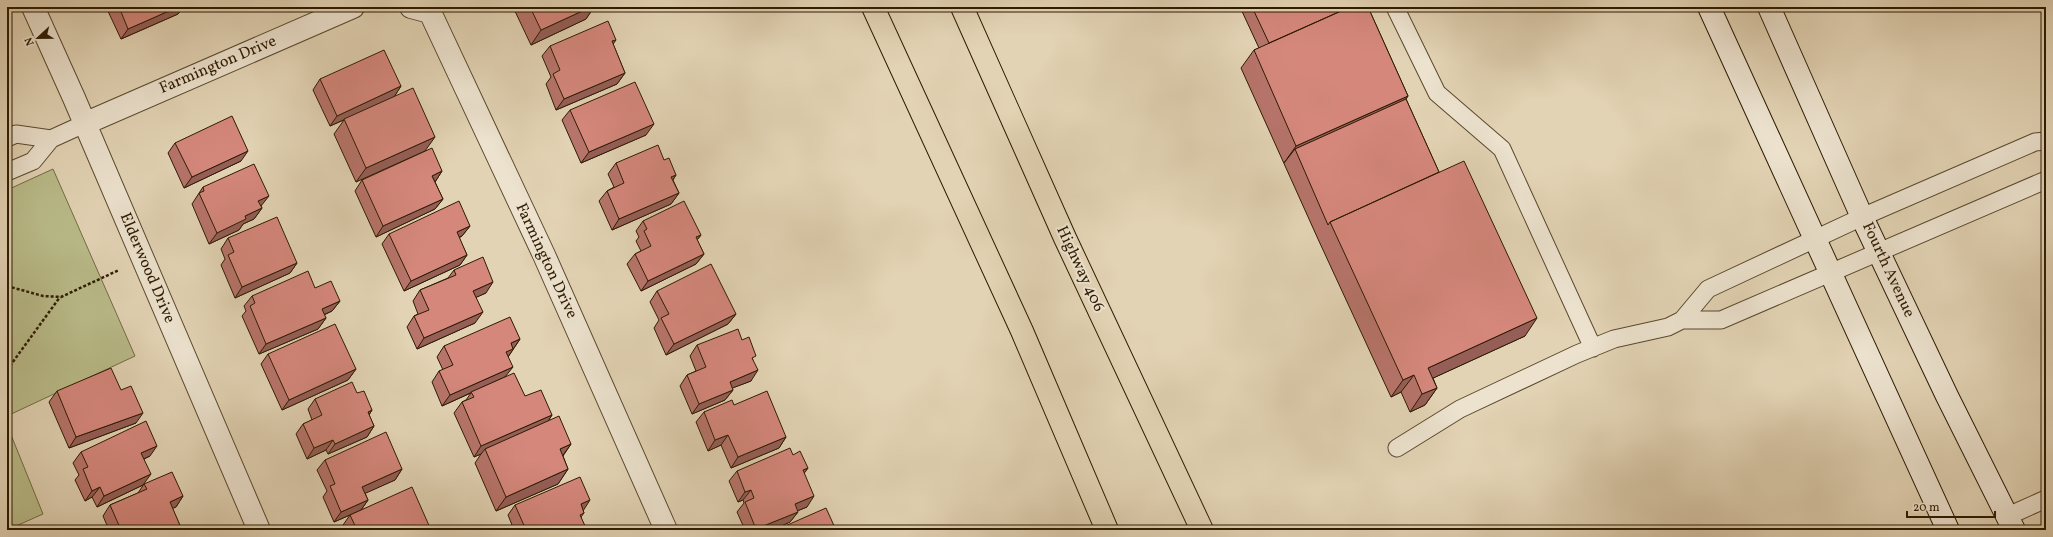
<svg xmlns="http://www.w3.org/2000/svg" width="2053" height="537" viewBox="0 0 2053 537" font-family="Vollkorn,serif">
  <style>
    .green { fill: #b9bb89; stroke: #736b46 }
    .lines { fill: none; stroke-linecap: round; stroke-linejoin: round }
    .service-casing { stroke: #5a492e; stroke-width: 19 }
    .minor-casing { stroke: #5a492e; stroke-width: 24 }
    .secondary-casing { stroke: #2d1b02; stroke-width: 24 }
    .motorway-casing { stroke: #2d1b02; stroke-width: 24 }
    .path { stroke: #2d1b02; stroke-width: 2.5; stroke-dasharray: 3 2; stroke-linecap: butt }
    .service { stroke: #ece2ce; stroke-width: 17 }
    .minor { stroke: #ece2ce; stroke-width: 22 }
    .secondary { stroke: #ece2ce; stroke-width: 22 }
    .motorway { stroke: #e2d3b4; stroke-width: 22 }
    .wall { fill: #b7746b; stroke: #2d1b02 }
    .shaded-wall { fill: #955e57; stroke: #2d1b02 }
    .building { fill: #d5877c; stroke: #2d1b02 }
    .labels { text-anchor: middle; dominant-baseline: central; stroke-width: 4; stroke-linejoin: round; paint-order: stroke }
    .street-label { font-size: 16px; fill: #2d1b02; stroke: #ece2ce }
  </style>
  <rect width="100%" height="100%" fill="#e2d3b4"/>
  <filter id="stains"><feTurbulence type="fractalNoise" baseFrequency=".005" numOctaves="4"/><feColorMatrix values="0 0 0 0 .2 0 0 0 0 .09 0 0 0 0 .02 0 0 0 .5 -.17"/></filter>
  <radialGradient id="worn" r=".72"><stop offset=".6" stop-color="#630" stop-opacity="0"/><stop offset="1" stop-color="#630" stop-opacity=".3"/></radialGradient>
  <path class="green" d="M53 169 135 356 7 416V190Z
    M7 425 43 514 7 530Z"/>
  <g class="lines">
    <g class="service-casing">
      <path id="service" d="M1395 7 1437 93 1502 149 1593 348
        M7 138 16 134 51 139
        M7 172 33 161 51 139 84 124
        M1682 320H1721L2046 180
        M1397 448 1460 409 1577 354 1614 339 1668 327 1682 320 1708 289 1862 217 2035 142 2046 141
        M2008 516 2046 499"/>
    </g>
    <g class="minor-casing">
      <path id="minor" d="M33 7 74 98 259 530
        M411 7 430 12 544 255 666 530
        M84 124 353 7"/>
    </g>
    <g class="secondary-casing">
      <path id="secondary" d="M1709 7 1948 530
        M1769 7 1862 217 1947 396 2014 530"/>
    </g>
    <g class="motorway-casing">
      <path id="motorway" d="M873 7 1022 331 1107 530
        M962 7 1065 238 1202 530"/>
    </g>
    <path class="path" d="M7 286 43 296 61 297 119 270
      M7 370 60 297"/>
    <use href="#service" class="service"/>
    <use href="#minor" class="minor"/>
    <use href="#secondary" class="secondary"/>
    <use href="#motorway" class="motorway"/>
  </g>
  <path class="wall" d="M106 7H183L178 14 121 39Z
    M513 7H594L586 19 531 45Z
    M1240 7H1368L1408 96 1406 99 1439 172 1525 336 1433 378 1437 388 1425 405 1410 412 1401 392 1391 397 1318 239 1241 68 1254 50 1259 48Z
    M613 44 625 73 617 84 556 110 546 84 551 77 542 56 550 46Z
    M320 79 401 86 394 97 435 137 356 182 334 134 344 120 330 126 313 90Z
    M570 110 646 135 581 163 562 120Z
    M175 143 241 161 184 188 168 153Z
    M664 160 676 175 673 180 679 193 671 204 612 230 599 201 607 191 614 187 608 174 616 163Z
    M442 171 435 182 443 199 435 209 376 237 355 191 362 180Z
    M203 187 261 206 262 208 254 219 243 224 239 230 209 244 192 204Z
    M643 221 701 235 697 240 704 254 696 264 641 291 627 264 635 254 641 251 636 241 639 237 636 231Z
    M470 226 462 236 459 238 467 255 460 265 404 291 382 244 389 234Z
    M228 238 297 263 290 273 235 298 221 265 225 259 221 249Z
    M454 270 486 293 476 297 475 323 417 349 407 327 414 316 418 314 413 301 420 290 448 278Z
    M315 288 340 301 332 311 324 315 326 318 318 329 259 354 242 316 246 311 244 306 252 296Z
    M657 291 736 314 728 324 666 355 654 328 659 320 650 302Z
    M520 339 508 357 505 377 525 396 552 415 548 421 571 444 563 456 568 469 558 484 496 511 475 463 481 454 474 457 454 413 462 402 466 400 471 393 442 406 432 382 439 371 443 370 437 357 444 346Z
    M742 340 753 360 751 381 732 388 733 390 725 400 692 414 680 386 687 375 696 371 690 356 697 345Z
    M268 354 356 369 348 380 282 410 261 364Z
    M57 391 136 423 69 448 49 402Z
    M357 393 372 410 369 415 374 426 367 437 328 454 326 450 307 459 296 434 303 424 312 420 308 409 315 399Z
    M734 405 786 437 779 448 731 468 721 445 708 451 696 422 704 412Z
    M81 452 150 456 144 459 143 485 97 507 92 497 85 501 75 480 79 475 73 463Z
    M793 455 808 468 804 473 807 507 797 511 798 512 790 522 772 530H745L737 512 744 503 743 500 738 502 729 481 737 471Z
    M325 460 402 469 395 480 365 493 368 500 361 510 431 530H345L343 525 350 515 334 522 323 497 327 491 317 470Z
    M144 484 183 496 176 507 172 508 182 530H109L103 516 110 505 138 493Z
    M515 505 583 510 584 513 581 517 585 530H514L508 515Z"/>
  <path class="shaded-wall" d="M178 7H183L178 14 121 39 128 29Z
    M591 7H594L586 19 531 45 541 30Z
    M616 40 609 50 612 41Z
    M625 73 617 84 556 110 564 99Z
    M401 86 394 97 330 126 337 116Z
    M1408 96 1396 113 1295 149 1284 163 1296 146Z
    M654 124 646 135 581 163 589 152Z
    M435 137 425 151 356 182 366 168Z
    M248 151 241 161 184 188 192 177Z
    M442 171 435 182 432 176Z
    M676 175 669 185 671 177Z
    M679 193 671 204 612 230 619 219Z
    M269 196 261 206 251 211 258 201Z
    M443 199 435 209 376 237 383 226Z
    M262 208 254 219 243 224 239 230 209 244 217 233 245 216Z
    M470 226 462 236 449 242 457 232Z
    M701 235 693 245 696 237Z
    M704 254 696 264 641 291 648 281Z
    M467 255 460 265 404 291 411 281Z
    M297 263 290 273 235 298 242 287Z
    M493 282 486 293 466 302 473 291Z
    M340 301 332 311 314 319 322 309Z
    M483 312 475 323 417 349 424 338Z
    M736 314 728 324 666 355 674 344Z
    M326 318 318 329 259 354 266 344Z
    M1537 318 1525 336 1418 385 1428 368Z
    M520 339 506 360 499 363 511 343Z
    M513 367 505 377 442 406 450 395Z
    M356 369 348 380 282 410 289 400Z
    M758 370 751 381 722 392 730 382Z
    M1414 375 1401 392 1391 397 1403 380Z
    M1437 388 1425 405 1410 412 1422 394Z
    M733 390 725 400 692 414 699 404Z
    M372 410 365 421 368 412Z
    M143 413 136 423 69 448 76 437Z
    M552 415 545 426 485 449 481 454 474 457 481 446Z
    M374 426 367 437 328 454 335 444Z
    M728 435 721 445 708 451 715 440Z
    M786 437 779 448 731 468 738 457Z
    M333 440 326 450 307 459 314 448Z
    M571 444 561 458 560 449Z
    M157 446 150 456 133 464 141 453Z
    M808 468 800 479 803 470Z
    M402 469 395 480 355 498 362 487Z
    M568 469 558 484 496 511 506 497Z
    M151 474 143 485 97 507 104 496Z
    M100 487 92 497 85 501 92 491Z
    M751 490 743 500 738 502 745 492Z
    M183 496 176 507 162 513 170 502Z
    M814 496 807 507 787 515 795 504Z
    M368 500 361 510 334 522 341 512Z
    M590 500 583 511 581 504Z
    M798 512 790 522 772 530H756V529Z"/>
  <path class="building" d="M119 7H178L128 29Z
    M530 7H591L541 30Z
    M1252 7H1350L1269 43Z
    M1350 7H1368L1408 96 1296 146 1254 50Z
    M608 21 616 40 612 41 625 73 564 99 553 74 560 70 550 46Z
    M384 50 401 86 337 116 320 79Z
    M635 82 654 124 589 152 570 110Z
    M413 88 435 137 366 168 344 119Z
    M1406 99 1439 172 1330 222 1328 225 1295 149Z
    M232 116 248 151 192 177 175 143Z
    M658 145 664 160 669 158 676 175 671 177 679 193 619 219 607 191 624 183 616 163Z
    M432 148 442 171 432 176 443 199 383 226 362 180Z
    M1464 161 1537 318 1428 368 1437 388 1422 394 1414 375 1403 380 1330 222Z
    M254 164 269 196 258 201 262 208 245 216 246 219 217 233 199 193 204 191 203 187Z
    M459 201 470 226 457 232 467 255 411 281 389 234Z
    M684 201 701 235 696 237 704 254 648 281 635 254 651 246 644 231 647 229 643 221Z
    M277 217 297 263 242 287 228 255 234 252 228 238Z
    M483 257 493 282 473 291 483 312 424 338 414 316 429 310 420 290 456 275 454 270Z
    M711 264 736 314 674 344 661 318 669 314 657 291Z
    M308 271 315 288 331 281 340 301 322 309 326 318 266 344 250 306 255 303 252 296Z
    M510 317 520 339 511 343 513 349 506 352 513 367 450 395 439 371 453 365 444 346Z
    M335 324 356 369 289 400 268 354Z
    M738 329 742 340 749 337 756 356 752 358 758 370 730 382 733 390 699 404 687 375 706 367 697 345Z
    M111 368 121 390 131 386 143 413 76 437 57 391Z
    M514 373 525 396 541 390 552 415 481 446 462 402 474 397 471 392Z
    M352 382 357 393 364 391 372 410 368 412 374 426 335 444 333 440 314 448 303 424 322 415 315 399Z
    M767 391 786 437 738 457 728 435 715 440 704 412 732 400 734 405Z
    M559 416 571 444 560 449 568 469 506 497 485 449Z
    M146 421 157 446 141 453 151 474 104 496 100 487 92 491 83 469 88 467 81 452Z
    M386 432 402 469 362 487 368 500 341 512 330 486 335 484 325 460Z
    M790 448 793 455 800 451 808 468 803 470 814 496 795 504 798 512 756 529 745 502 754 498 751 490 745 492 737 471Z
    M172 472 183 496 170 502 182 530H121L110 505 147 489 144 484Z
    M580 477 590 500 581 504 584 513 580 515 586 528 581 530H526L515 505Z
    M412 487 431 530H357L350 515Z
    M826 508 836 530H776Z"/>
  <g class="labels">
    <g class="street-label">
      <text transform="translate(218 65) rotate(-23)">Farmington Drive</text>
      <text transform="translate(546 261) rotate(65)">Farmington Drive</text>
      <text transform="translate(147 268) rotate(67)">Elderwood Drive</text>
      <text transform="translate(1080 269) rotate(65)">Highway 406</text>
      <text transform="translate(1888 270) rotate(65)">Fourth Avenue</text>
    </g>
  </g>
  <rect width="2053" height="537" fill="none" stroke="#e2d3b4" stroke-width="24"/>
  <rect x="8" y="8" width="2037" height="521" fill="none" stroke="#2d1b02" stroke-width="2"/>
  <rect x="12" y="12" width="2029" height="513" fill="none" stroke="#2d1b02"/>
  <g transform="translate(38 38) rotate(248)" stroke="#ece2ce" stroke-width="3" paint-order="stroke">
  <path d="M0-3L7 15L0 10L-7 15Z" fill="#2d1b02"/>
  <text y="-6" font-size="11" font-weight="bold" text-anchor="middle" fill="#2d1b02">N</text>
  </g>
  <path d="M1907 511v6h88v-6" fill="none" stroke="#2d1b02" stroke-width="2"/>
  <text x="1913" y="511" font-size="12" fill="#2d1b02" stroke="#ece2ce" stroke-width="3" paint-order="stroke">20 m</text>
  <rect width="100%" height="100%" filter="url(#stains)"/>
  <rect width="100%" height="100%" fill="url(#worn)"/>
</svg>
